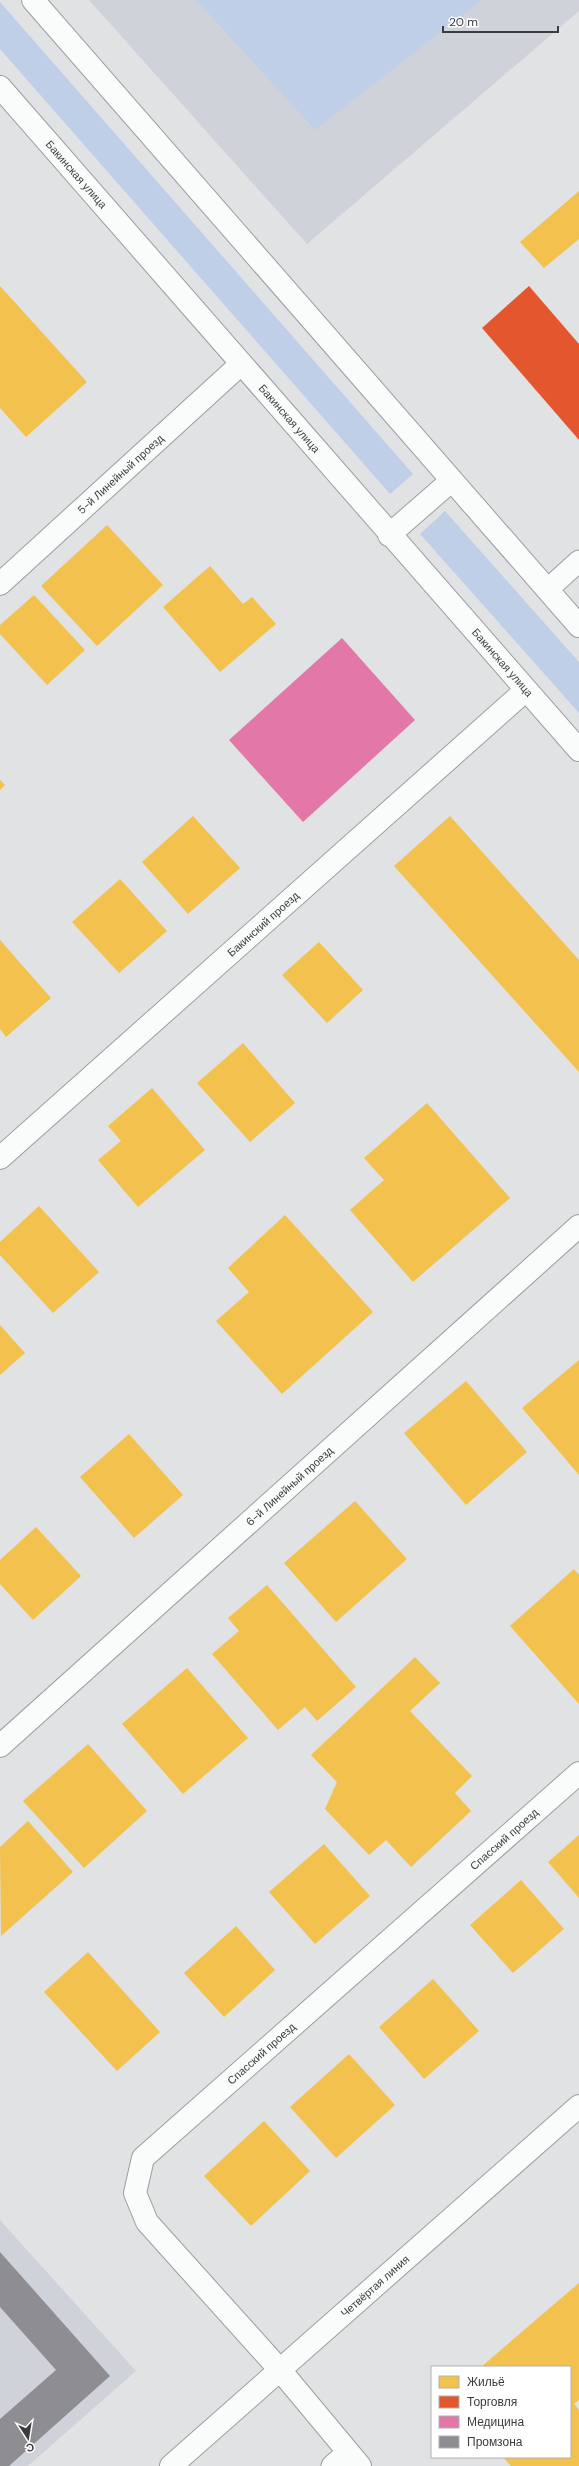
<svg xmlns="http://www.w3.org/2000/svg" width="579" height="2466" viewBox="0 0 579 2466" font-family="'DM Sans',sans-serif">
  <style>
    .built { fill: #cfd2d8 }
    .green { fill: #c0cfe8 }
    .homes { fill: #f2c14e }
    .shops { fill: #e4572e }
    .health { fill: #e377a8 }
    .industry { fill: #8d8d92 }
    .lines { fill: none; stroke-linecap: round; stroke-linejoin: round }
    .service-casing { stroke: #9c9d9e; stroke-width: 23 }
    .minor-casing { stroke: #9c9d9e; stroke-width: 24 }
    .tertiary-casing { stroke: #9c9d9e; stroke-width: 24 }
    .service { stroke: #fafbfb; stroke-width: 21 }
    .minor { stroke: #fafbfb; stroke-width: 22 }
    .tertiary { stroke: #fafbfb; stroke-width: 22 }
    .labels { text-anchor: middle; dominant-baseline: central; stroke-width: 4; stroke-linejoin: round; paint-order: stroke }
    .street-label { font-size: 11px; fill: #3b3c3d; stroke: #fff }
  </style>
  <rect width="100%" height="100%" fill="#e0e2e4"/>
  <path class="built" d="M89 0H579V11L307 244Z
    M0 2220 136 2371 28 2466H0Z"/>
  <path class="green" d="M196 0H482L315 130Z
    M0 2 413 474 390 494 0 49Z
    M445 511 579 662V713L420 534Z"/>
  <path class="homes" d="M579 191V239L544 268 520 242Z
    M0 286 87 382 26 437 0 408Z
    M107 525 163 585 97 646 41 586Z
    M210 566 243 604 252 597 276 624 220 672 163 607Z
    M34 595 85 650 47 685 0 634V625Z
    M0 780 5 785 0 790Z
    M193 816 240 868 188 914 142 862Z
    M450 816 579 960V1072L394 866Z
    M120 879 167 931 119 973 72 922Z
    M0 940 51 998 6 1037 0 1029Z
    M319 942 363 990 327 1023 282 975Z
    M243 1043 295 1103 250 1142 197 1083Z
    M152 1088 205 1150 138 1207 98 1160 121 1141 108 1126Z
    M427 1103 510 1198 413 1282 350 1210 384 1180 364 1158Z
    M39 1206 99 1272 53 1313 0 1255V1242Z
    M285 1215 373 1312 282 1394 216 1321 249 1292 228 1268Z
    M0 1325 25 1353 0 1375Z
    M579 1360V1475L522 1408Z
    M466 1381 527 1452 466 1505 404 1433Z
    M129 1434 183 1495 134 1538 80 1477Z
    M355 1501 407 1559 336 1622 284 1563Z
    M36 1527 81 1576 33 1620 0 1584V1560Z
    M574 1569 579 1575V1704L510 1626Z
    M267 1585 356 1687 317 1721 305 1707 278 1730 212 1654 239 1631 228 1618Z
    M415 1657 440 1683 410 1711 472 1776 455 1793 471 1811 411 1867 386 1840 369 1855 325 1809 337 1782 311 1755Z
    M187 1668 248 1738 183 1794 122 1724Z
    M88 1744 147 1811 84 1868 23 1801Z
    M28 1821 73 1872 1 1936 0 1847Z
    M579 1835V1898L548 1862Z
    M324 1844 370 1896 315 1944 269 1892Z
    M521 1880 564 1929 513 1973 470 1925Z
    M236 1926 275 1970 224 2017 184 1973Z
    M88 1952 160 2032 117 2071 44 1992Z
    M433 1979 479 2031 424 2079 379 2027Z
    M349 2054 395 2105 336 2158 290 2107Z
    M264 2121 310 2171 251 2226 204 2176Z
    M579 2283V2400L574 2404 579 2410V2466H511L503 2457H570V2367H481Z"/>
  <path class="shops" d="M529 286 579 344V440L482 328Z"/>
  <path class="health" d="M342 638 415 720 303 822 229 740Z"/>
  <path class="industry" d="M0 2252 110 2376 9 2466H0V2419L56 2370 0 2307Z"/>
  <g class="lines">
    <g class="service-casing">
      <path id="service" d="M547 590 579 561
        M332 2466 348 2452"/>
    </g>
    <g class="minor-casing">
      <g id="minor">
        <path id="s1" d="M0 584 241 364"/>
        <path id="s2" d="M0 1158 526 690"/>
        <path id="s3" d="M0 1746 579 1226"/>
        <path id="s4" d="M360 2466 280 2370 147 2222 135 2193 143 2158 579 1773"/>
      </g>
    </g>
    <g class="tertiary-casing">
      <g id="tertiary">
        <path d="M33 0 579 626"/>
        <path id="s5" d="M0 87 579 750"/>
        <path d="M389 535 451 481"/>
        <path id="s6" d="M171 2466 579 2106"/>
      </g>
    </g>
    <use href="#service" class="service"/>
    <use href="#minor" class="minor"/>
    <use href="#tertiary" class="tertiary"/>
  </g>
  <g class="labels">
    <g class="street-label">
      <text stroke="none"><textPath href="#s5" startOffset="116">Бакинская улица</textPath></text>
      <text stroke="none"><textPath href="#s5" startOffset="440">Бакинская улица</textPath></text>
      <text stroke="none"><textPath href="#s1" startOffset="163">5-й Линейный проезд</textPath></text>
      <text stroke="none"><textPath href="#s5" startOffset="764">Бакинская улица</textPath></text>
      <text stroke="none"><textPath href="#s2" startOffset="352">Бакинский проезд</textPath></text>
      <text stroke="none"><textPath href="#s3" startOffset="389">6-й Линейный проезд</textPath></text>
      <text stroke="none"><textPath href="#s4" startOffset="873">Спасский проезд</textPath></text>
      <text stroke="none"><textPath href="#s4" startOffset="549">Спасский проезд</textPath></text>
      <text stroke="none"><textPath href="#s6" startOffset="272">Четвёртая линия</textPath></text>
    </g>
  </g>
  <rect x="431" y="2366" width="140" height="92" fill="#ffffff" stroke="#b1b1b1"/>
  <rect x="439" y="2376" width="20" height="12" fill="#f2c14e" stroke="#b1b1b1"/>
  <text x="467" y="2386" font-size="12" fill="#3b3c3d">Жильё</text>
  <rect x="439" y="2396" width="20" height="12" fill="#e4572e" stroke="#b1b1b1"/>
  <text x="467" y="2406" font-size="12" fill="#3b3c3d">Торговля</text>
  <rect x="439" y="2416" width="20" height="12" fill="#e377a8" stroke="#b1b1b1"/>
  <text x="467" y="2426" font-size="12" fill="#3b3c3d">Медицина</text>
  <rect x="439" y="2436" width="20" height="12" fill="#8d8d92" stroke="#b1b1b1"/>
  <text x="467" y="2446" font-size="12" fill="#3b3c3d">Промзона</text>
  <g transform="translate(28 2438) rotate(168)" stroke="#ffffff" stroke-width="3" paint-order="stroke">
  <path d="M0-3L7 15L0 10L-7 15Z" fill="#3b3c3d"/>
  <text y="-6" font-size="11" font-weight="bold" text-anchor="middle" fill="#3b3c3d">С</text>
  </g>
  <path d="M443 26v6h115v-6" fill="none" stroke="#3b3c3d" stroke-width="2"/>
  <text x="449" y="26" font-size="12" fill="#3b3c3d" stroke="#ffffff" stroke-width="3" paint-order="stroke">20 m</text>
</svg>
